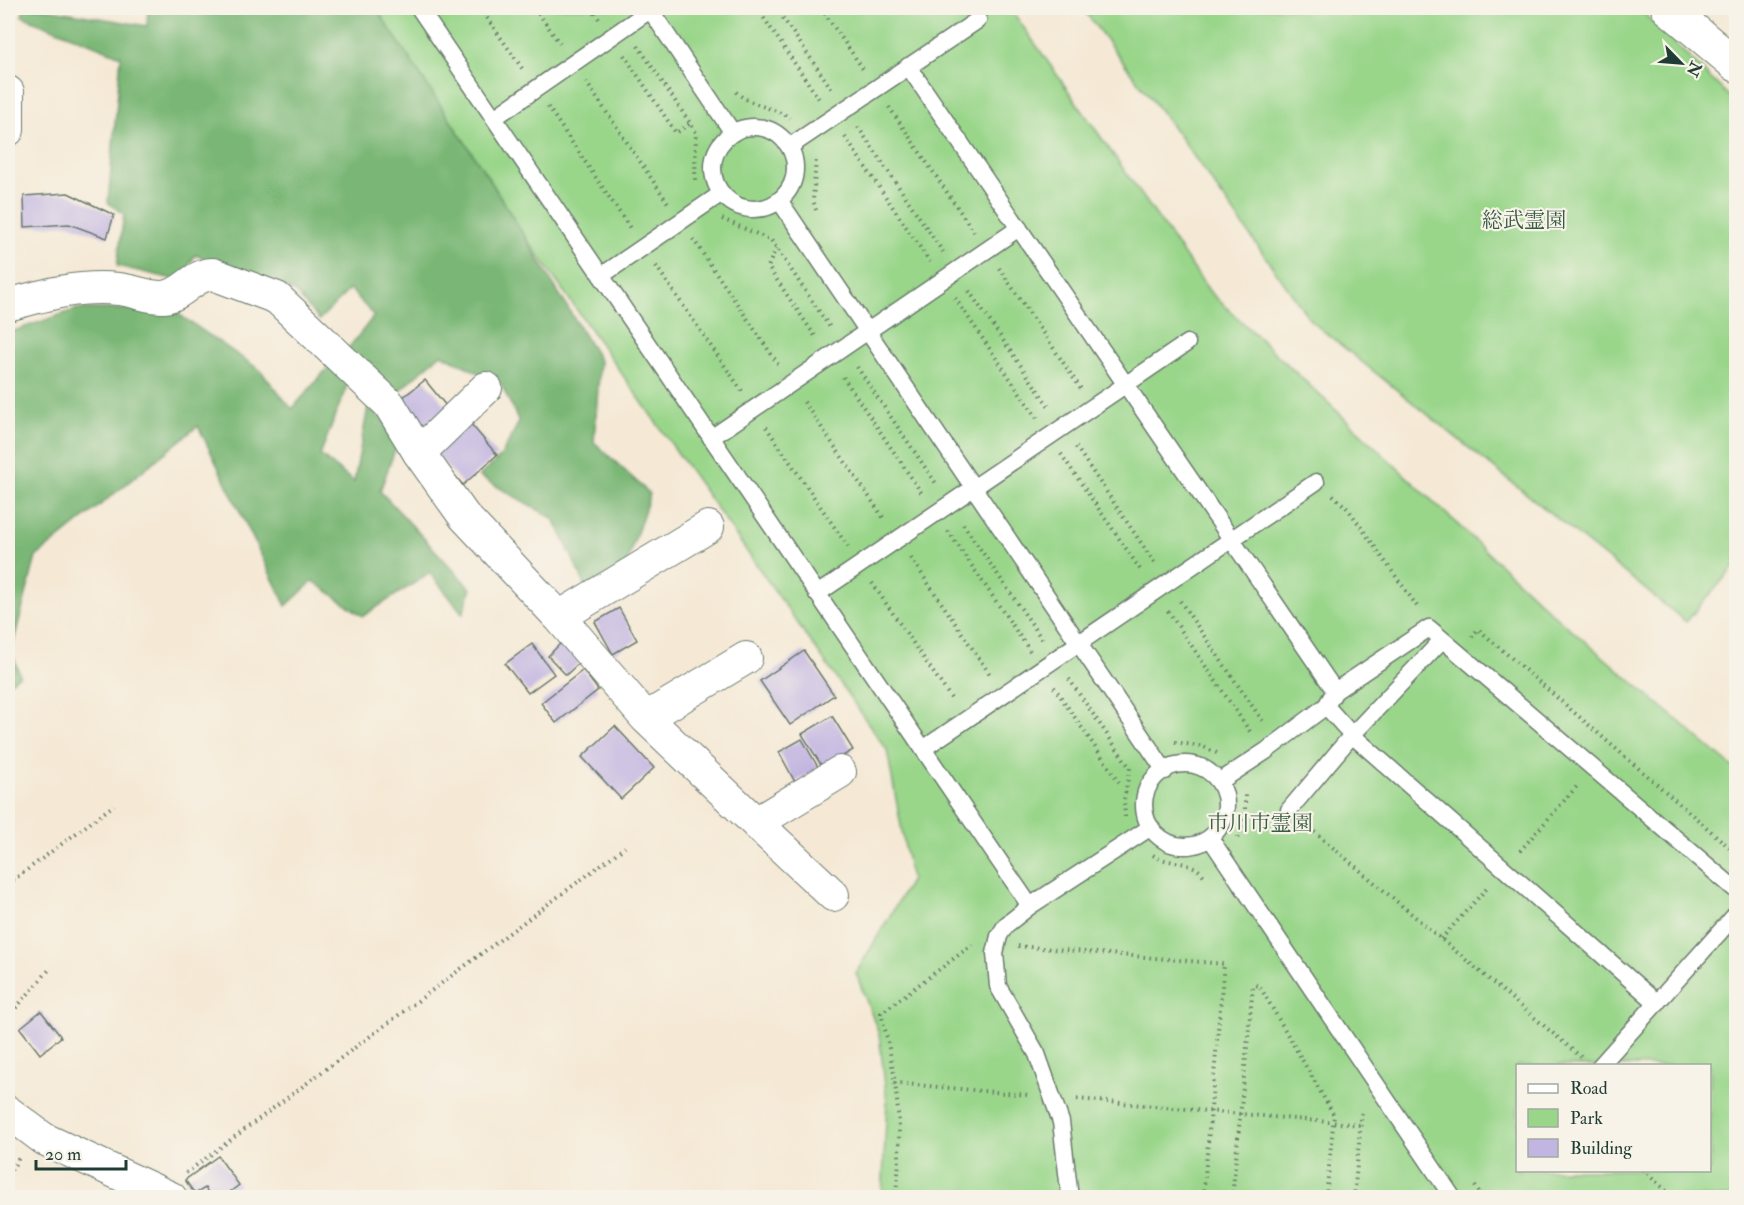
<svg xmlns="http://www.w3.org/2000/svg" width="1744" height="1205" viewBox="0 0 1744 1205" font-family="'IM FELL Double Pica','Noto Serif JP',serif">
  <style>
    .green { fill: #99d68a; stroke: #5c8a5f; stroke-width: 1.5; fill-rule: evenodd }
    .forest { fill: #7ab776; stroke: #4c7a55; stroke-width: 1.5 }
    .building { fill: #c2b5e1 }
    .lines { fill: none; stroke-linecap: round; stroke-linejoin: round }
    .lane-casing { stroke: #6a796c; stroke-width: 19 }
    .street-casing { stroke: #6a796c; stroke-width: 34 }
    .secondary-casing { stroke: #6a796c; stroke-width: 35 }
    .path { stroke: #6a796c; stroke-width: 4; stroke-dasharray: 1.5 4.5; stroke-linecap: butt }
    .lane { stroke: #fff; stroke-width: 16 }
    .street { stroke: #fff; stroke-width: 32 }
    .secondary { stroke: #fff; stroke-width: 33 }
    .labels { text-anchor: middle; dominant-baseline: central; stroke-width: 4.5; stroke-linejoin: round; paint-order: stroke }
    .park-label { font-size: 21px; fill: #375c45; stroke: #f7f3e8 }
  </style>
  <rect width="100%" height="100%" fill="#f7f3e8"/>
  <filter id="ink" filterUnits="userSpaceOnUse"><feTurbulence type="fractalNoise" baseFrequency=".0167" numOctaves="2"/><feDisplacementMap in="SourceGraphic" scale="12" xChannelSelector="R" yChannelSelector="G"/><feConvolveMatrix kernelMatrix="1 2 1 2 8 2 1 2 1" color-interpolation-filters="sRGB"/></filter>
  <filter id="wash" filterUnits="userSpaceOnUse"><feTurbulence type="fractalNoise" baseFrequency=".008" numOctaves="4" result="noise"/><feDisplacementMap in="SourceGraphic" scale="24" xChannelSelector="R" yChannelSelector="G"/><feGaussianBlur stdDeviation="1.35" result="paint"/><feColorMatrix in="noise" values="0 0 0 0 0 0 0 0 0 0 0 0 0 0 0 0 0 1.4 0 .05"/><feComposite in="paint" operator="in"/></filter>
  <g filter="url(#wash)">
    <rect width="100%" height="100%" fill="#f5e9d5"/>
    <path class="green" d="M364 8H1010L1210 292 1554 615 1736 770V1197H882L887 1102 879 1034 856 973 911 880 887 750ZM1518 1066H1710V1170H1518Z
      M1082 8H1638L1736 103V565L1686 622 1311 321 1178 134Z"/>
    <path class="forest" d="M24 8H41L147 26 148 8H376L492 183 600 361 594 442 650 494 626 565 587 589 554 519 479 476 501 456 519 422 501 384 441 354 393 396 347 350 374 316 350 289 319 320 295 292 195 255 181 281 117 266 124 214 108 203 121 56 22 16Z
      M77 309H171L260 370 292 409 332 363 350 378 320 455 354 482 368 407 400 436 380 491 471 589 463 614 430 573 363 616 313 581 286 606 198 426 36 557 11 651 20 675 8 684V333Z"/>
    <g id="blocks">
      <path class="building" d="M68 193 114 215 107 238 69 224 25 227 24 196Z
        M425 380 451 412 423 435 397 402Z
        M470 423 497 455 463 485 435 453Z
        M619 608 637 640 613 654 595 622Z
        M562 642 580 662 566 675 548 656Z
        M532 644 554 674 528 693 505 664Z
        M804 651 834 695 790 725 760 681Z
        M583 670 598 690 556 723 541 703Z
        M832 716 853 750 823 768 802 734Z
        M615 726 654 768 621 799 582 757Z
        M802 739 819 769 795 782 779 752Z
        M41 1011 61 1037 40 1054 20 1028Z
        M218 1156 239 1185 222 1198H212L205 1188 195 1194 185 1180Z"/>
    </g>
  </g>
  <g filter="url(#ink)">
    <use href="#blocks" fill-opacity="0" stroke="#6a796c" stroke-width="1.5"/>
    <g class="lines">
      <g class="lane-casing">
        <path id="lane" d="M419 8 1030 906
          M649 8 733 133
          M908 66 1335 691 1326 706
          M494 118 653 8
          M713 168a41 41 0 1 1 82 0a41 41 0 1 1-82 0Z
          M789 147 978 20
          M779 200 1165 771
          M601 276 722 193
          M711 438 1019 228
          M817 594 1187 343
          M1335 691 1429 628 1736 890
          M923 749 1316 482
          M1144 805a41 41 0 1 1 82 0a41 41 0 1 1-82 0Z
          M1219 782 1266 751 1326 706 1352 735 1657 1003
          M1289 810 1352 735 1442 640
          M1210 838 1453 1198
          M1600 1066 1736 914
          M1070 1198 1061 1122 1037 1054 998 986 995 953 999 936 1006 925 1030 906 1151 827"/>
      </g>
      <g class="street-casing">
        <path id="street" d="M8 92V130
          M8 305C44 295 79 285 118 289 133 290 149 298 164 297 184 295 193 274 213 274L277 298 389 404 419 453 464 516 559 617 646 718 756 823 840 772
          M419 453 486 388
          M559 617 708 527
          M646 718 746 658
          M756 823 833 895
          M8 1112 44 1139 171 1198"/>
      </g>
      <g class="secondary-casing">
        <path id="secondary" d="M1668 8 1736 65"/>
      </g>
      <path class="path" d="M480 8 524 71
        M535 8 560 44
        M591 8 599 19
        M757 8 819 99
        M776 8 833 91
        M821 8 863 69
        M638 46 696 132 695 182
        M624 55 676 133 691 123
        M586 82 668 203
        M736 92C751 106 773 107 790 118
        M548 107 630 228
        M889 107 974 232
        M858 127 943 252
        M845 137 930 262
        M816 210 813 200 816 158
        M722 219 771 240 831 329
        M693 239 778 364
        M776 248 768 267 817 339
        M656 266 742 391
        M999 268 1081 389
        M969 291 1050 408
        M955 298 1037 418
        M857 367 937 485
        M843 377 923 495
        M804 402 885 520
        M766 427 848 547
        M1076 447 1156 565
        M1061 454 1142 572
        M1333 495 1348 509 1419 609
        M963 524 1044 642
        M948 531 1030 651
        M911 558 991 676
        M872 583 953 701
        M1180 601 1264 723
        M1168 611 1251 733
        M1472 637 1478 629 1736 853
        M1069 679 1130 768 1124 800 1125 817
        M1054 687 1119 782
        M1175 742 1204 747 1219 754
        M1305 824 1581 1057
        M1238 838 1245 815V793
        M1520 851 1578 785
        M1153 855C1170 866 1191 858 1204 876
        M8 884 114 805
        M1441 939 1489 886
        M1018 946 1224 964 1203 1198
        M8 1017 49 970
        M894 1083 1028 1095
        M1077 1099 1361 1125
        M1643 1170 1674 1198
        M186 1173 625 847
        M8 1175 19 1158
        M1475 1186 1483 1198
        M895 1198C905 1138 896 1071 881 1013L972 945
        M1232 1198 1253 986 1259 985 1334 1115 1326 1198
        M1354 1198 1362 1109"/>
      <use href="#lane" class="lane"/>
      <use href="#street" class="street"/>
      <use href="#secondary" class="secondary"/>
    </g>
  </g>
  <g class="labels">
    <g class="park-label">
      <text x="1524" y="220">総武霊園</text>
      <text x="1260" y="823">市川市霊園</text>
    </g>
  </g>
  <rect width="1744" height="1205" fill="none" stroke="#f7f3e8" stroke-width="30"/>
  <rect x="1516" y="1064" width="195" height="108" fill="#f7f3e8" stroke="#a1aaa0" stroke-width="1.5"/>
  <rect x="1528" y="1084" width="30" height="9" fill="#ffffff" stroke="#a1aaa0" stroke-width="1.5"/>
  <text x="1570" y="1094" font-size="18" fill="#1f3d34">Road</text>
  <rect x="1528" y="1109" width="30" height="18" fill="#99d68a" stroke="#a1aaa0" stroke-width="1.5"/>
  <text x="1570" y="1124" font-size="18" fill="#1f3d34">Park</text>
  <rect x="1528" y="1139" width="30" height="18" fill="#c2b5e1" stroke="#a1aaa0" stroke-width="1.5"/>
  <text x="1570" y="1154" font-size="18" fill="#1f3d34">Building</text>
  <g transform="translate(1681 63) rotate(115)" stroke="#f7f3e8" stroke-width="4.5" paint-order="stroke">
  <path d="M0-4.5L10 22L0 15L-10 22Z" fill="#1f3d34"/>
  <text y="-9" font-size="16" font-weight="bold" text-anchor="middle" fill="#1f3d34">N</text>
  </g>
  <path d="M36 1160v9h90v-9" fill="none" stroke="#1f3d34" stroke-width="3"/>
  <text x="45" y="1160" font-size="18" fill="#1f3d34" stroke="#f7f3e8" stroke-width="4.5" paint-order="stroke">20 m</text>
</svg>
